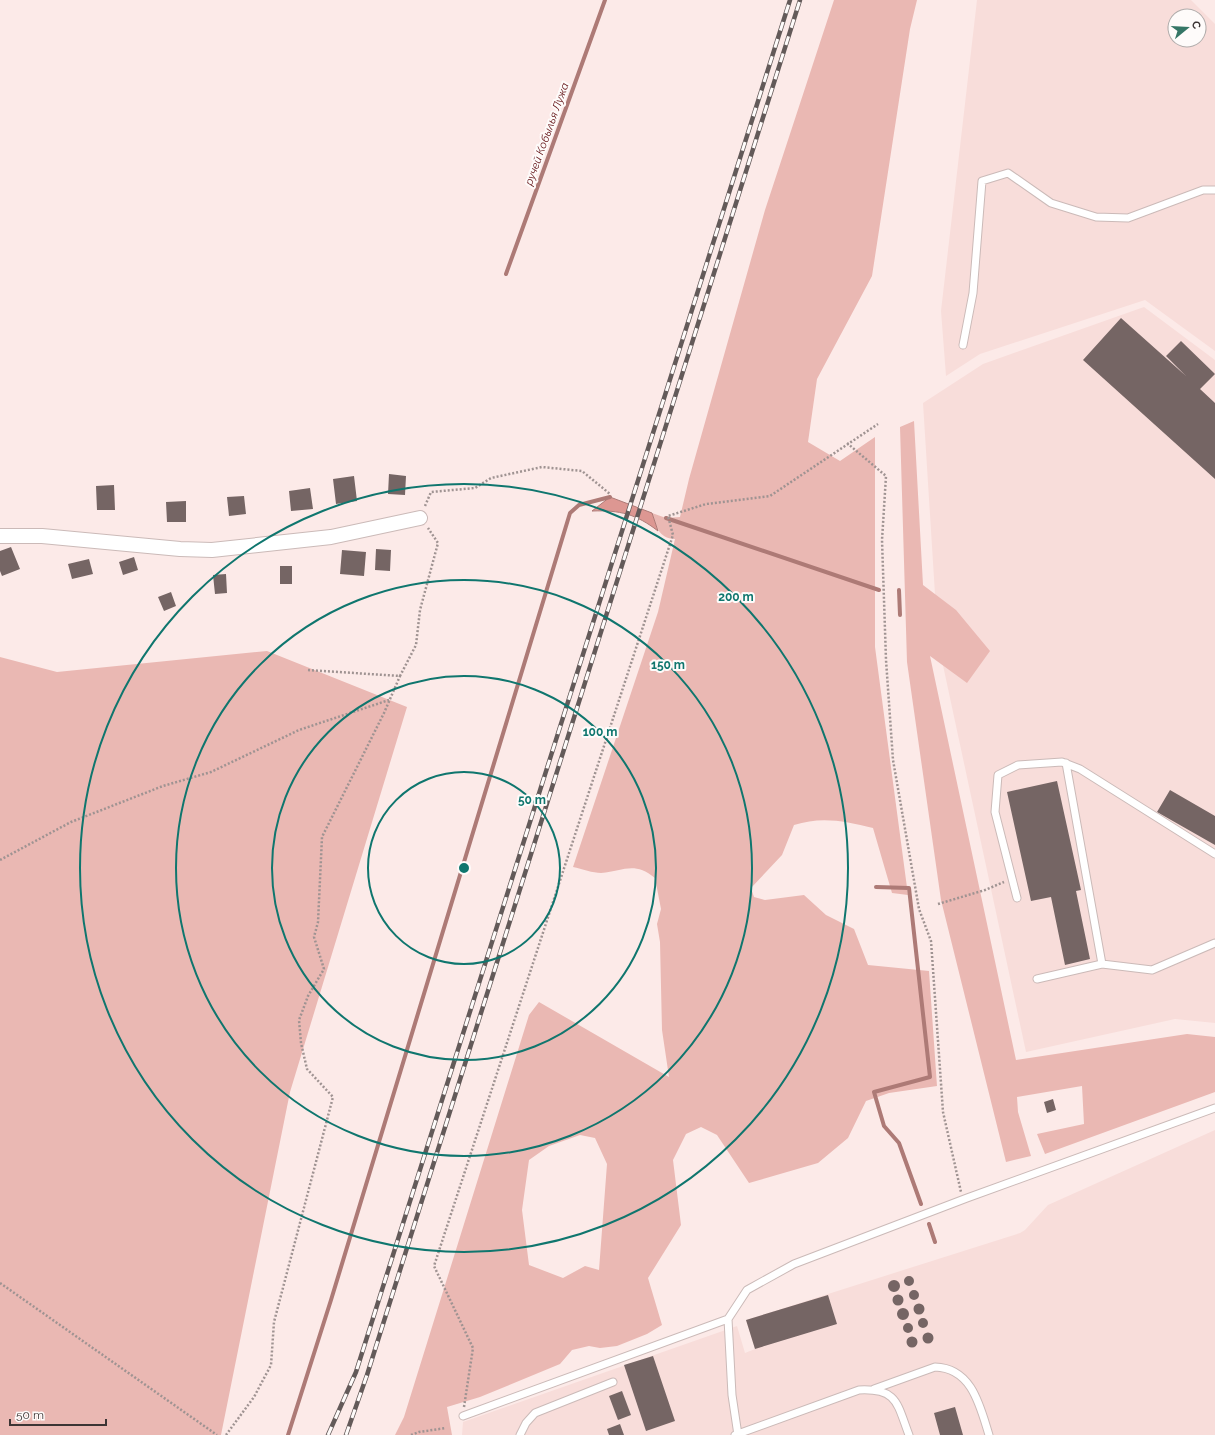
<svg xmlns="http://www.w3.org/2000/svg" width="1215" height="1435" viewBox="0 0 1215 1435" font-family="Raleway,sans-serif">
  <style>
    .built { fill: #f8ddda; fill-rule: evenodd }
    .green { fill: #eab8b3; fill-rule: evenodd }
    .water { fill: #dd9792; stroke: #ad7a76 }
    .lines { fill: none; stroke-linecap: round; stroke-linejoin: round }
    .stream { stroke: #ad7a76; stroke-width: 4 }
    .building { fill: #756564 }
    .service-casing { stroke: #cbbab8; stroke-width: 9 }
    .minor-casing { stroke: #cbbab8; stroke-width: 16 }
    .path { stroke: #9f9392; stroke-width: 2.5; stroke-dasharray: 2 2; stroke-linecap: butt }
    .service { stroke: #fff; stroke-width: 7 }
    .minor { stroke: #fff; stroke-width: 14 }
    .rail-casing { stroke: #635a59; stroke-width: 4.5 }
    .rail { stroke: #fefbfa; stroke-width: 3; stroke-dasharray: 9; stroke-linecap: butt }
    .ring { fill: none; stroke: #0f766e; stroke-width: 2 }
    .labels { text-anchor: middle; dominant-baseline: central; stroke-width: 4; stroke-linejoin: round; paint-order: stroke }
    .water-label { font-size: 11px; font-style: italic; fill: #610f12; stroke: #fefbfa }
    .centre { fill: #0f766e; stroke: #fefbfa; stroke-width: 2 }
    .ring-label { font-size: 12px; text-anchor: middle; font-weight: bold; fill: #0f766e; stroke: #fefbfa; stroke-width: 4; stroke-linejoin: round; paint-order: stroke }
  </style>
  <rect width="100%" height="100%" fill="#fceae8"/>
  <path class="built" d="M977 0H1191L1215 24V351L1145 300 980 354 946 376 941 311ZM1175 16H1199V40H1175Z
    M1144 307 1215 360V1023L1175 1019 1026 1052 938 642 923 403 983 364Z
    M1215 1130V1435H462L463 1422 737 1326 745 1353 755 1349 746 1320 1020 1233 1025 1230 1048 1205Z"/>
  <path class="green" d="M834 0H917L910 29 872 276 817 379 808 442 840 461 875 437V647L908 895 892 893 873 828C845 821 821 816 794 825L782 855 751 888 754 897 765 900 804 895 826 915 854 929 868 965 929 971 937 1086 889 1093 866 1101 848 1138 818 1163 749 1183 717 1135 701 1127 686 1134 673 1160 681 1225 648 1278 662 1325 647 1334 617 1346 600 1348 589 1346 572 1350 560 1364 480 1397 447 1407 452 1435H395L404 1417 529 1015 539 1002 669 1077 662 1030 660 942 657 924 661 909 655 878C634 861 624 871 601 873 593 873 582 869 573 867L658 612 675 539C658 538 657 527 652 513L666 518 680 517 689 479 765 210ZM580 1135 595 1138 607 1164 599 1270 585 1266 563 1278 529 1265 522 1210 529 1160 549 1146Z
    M914 421 923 585 956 610 990 651 967 683 930 656 1016 1060 1187 1034 1215 1037V1092L1045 1154 1037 1134 1084 1124 1082 1086 1017 1097 1018 1112 1031 1156 1006 1162 941 900 907 662 900 427Z
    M267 651 407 707 290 1092 221 1435H0V657L57 672Z"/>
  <path class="water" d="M610 497 652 513 658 531C636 514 620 510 592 511Z"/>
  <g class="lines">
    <path class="stream" d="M506 274 605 0
      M666 518 879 590
      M899 590 900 615
      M876 887 909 888 930 1077 874 1092 884 1126 899 1143 921 1204
      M929 1224 935 1242
      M288 1435 331 1300 570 513 579 505 610 497"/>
  </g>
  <path class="building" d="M1121 318 1186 376 1166 356 1181 341 1215 374 1200 389 1215 403V479L1083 360Z
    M389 474 406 476 405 495 388 494Z
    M354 476 357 501 336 504 333 479Z
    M114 485 115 510H97L96 486Z
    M310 488 313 509 291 511 289 491Z
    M244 496 246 514 229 516 227 497Z
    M186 501V522H167L166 502Z
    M11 547 20 569 2 576 0 571V551Z
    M376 549 391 550 390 571 375 570Z
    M342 550 366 552 364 576 340 574Z
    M134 557 138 570 123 575 119 562Z
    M89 559 93 574 72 579 68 564Z
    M280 566H292V584H280Z
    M226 574 227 593 215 594 213 575Z
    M171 592 176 606 164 611 158 597Z
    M1057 781 1081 890 1076 891 1090 959 1065 965 1051 897 1031 901 1007 792Z
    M1170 790 1215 816V845L1157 812Z
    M1053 1099 1056 1110 1047 1113 1044 1102Z
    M904 1281a5 5 0 1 1 10 0a5 5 0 1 1-10 0Z
    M888 1286a6 6 0 1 1 12 0a6 6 0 1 1-12 0Z
    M909 1295a5 5 0 1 1 10 0a5 5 0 1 1-10 0Z
    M892.5 1300a5.5 5.5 0 1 1 11 0a5.5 5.5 0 1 1-11 0Z
    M828 1295 837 1324 755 1349 746 1320Z
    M913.5 1309a5.5 5.5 0 1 1 11 0a5.5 5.5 0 1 1-11 0Z
    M897 1314a6 6 0 1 1 12 0a6 6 0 1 1-12 0Z
    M918 1323a5 5 0 1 1 10 0a5 5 0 1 1-10 0Z
    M903 1328a5 5 0 1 1 10 0a5 5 0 1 1-10 0Z
    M922.5 1338a5.5 5.5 0 1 1 11 0a5.5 5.5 0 1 1-11 0Z
    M906.5 1342a5.5 5.5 0 1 1 11 0a5.5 5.5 0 1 1-11 0Z
    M653 1356 675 1421 646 1431 624 1365Z
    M622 1391 631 1415 618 1420 609 1396Z
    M955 1407 963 1435H940L934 1413Z
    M620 1424 624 1435H609L607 1429Z"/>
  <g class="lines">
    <g class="service-casing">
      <path id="service" d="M963 345 973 293 982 181 1008 173 1051 203 1096 217 1128 218 1203 190H1215
        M1066 763 1102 964
        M1017 898 995 812 998 775 1018 765 1062 762 1080 769 1215 854
        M1037 979 1102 964 1152 970 1215 943
        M874 1389 935 1367C972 1368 980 1406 989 1435
        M463 1416 728 1319
        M520 1435 526 1423 535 1413 613 1382
        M735 1435 859 1390C898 1388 897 1404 909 1435
        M738 1435 732 1395 728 1319 747 1290 794 1264 967 1198 1215 1108"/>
    </g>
    <g class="minor-casing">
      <path id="minor" d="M0 536H42L180 549 212 550 331 537 420 518"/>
    </g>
    <path class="path" d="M847 443 886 476 882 540 886 660 893 760 919 909 931 941 943 1112 961 1192
      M425 506 431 492 475 488 491 478 542 467 582 471 610 494
      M308 670 400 676 416 645 420 610 438 543 428 528
      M0 860 71 822 163 786 211 772 299 730 389 700
      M938 904 985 890 1004 882
      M0 1283 217 1435
      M464 1407 473 1348 434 1266 673 535 668 516 706 504 770 496 878 424
      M226 1435 254 1397 271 1365 274 1322 333 1097 307 1069 301 1043 299 1020 308 996 324 969 314 937 318 922 322 837 384 713 400 676
      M411 1435 419 1432 446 1428"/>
    <use href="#service" class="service"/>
    <use href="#minor" class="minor"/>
    <g class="rail-casing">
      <path id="rail" d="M328 1435 356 1372 790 0
        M346 1435 367 1375 800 0"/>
    </g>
    <use href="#rail" class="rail"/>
  </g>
  <g class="ring">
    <circle cx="464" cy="868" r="96"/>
    <circle cx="464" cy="868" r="192"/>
    <circle cx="464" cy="868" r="288"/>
    <circle cx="464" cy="868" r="384"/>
  </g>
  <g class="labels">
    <g class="water-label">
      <text transform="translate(547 134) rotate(-70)">ручей Кобылья Лужа</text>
    </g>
  </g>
  <circle cx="464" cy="868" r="6" class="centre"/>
  <g class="ring-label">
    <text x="736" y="601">200 m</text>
    <text x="668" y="669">150 m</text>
    <text x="600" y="736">100 m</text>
    <text x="532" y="804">50 m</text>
  </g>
  <g transform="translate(1187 28) rotate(72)"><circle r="19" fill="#fefbfa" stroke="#b0acab"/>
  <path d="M0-3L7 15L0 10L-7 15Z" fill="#357666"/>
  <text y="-6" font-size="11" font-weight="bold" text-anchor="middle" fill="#3c3535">С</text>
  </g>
  <path d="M10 1419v6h96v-6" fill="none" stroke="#3c3535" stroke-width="2"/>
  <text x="16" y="1419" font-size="12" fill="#3c3535" stroke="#fefbfa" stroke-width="3" paint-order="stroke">50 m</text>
</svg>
